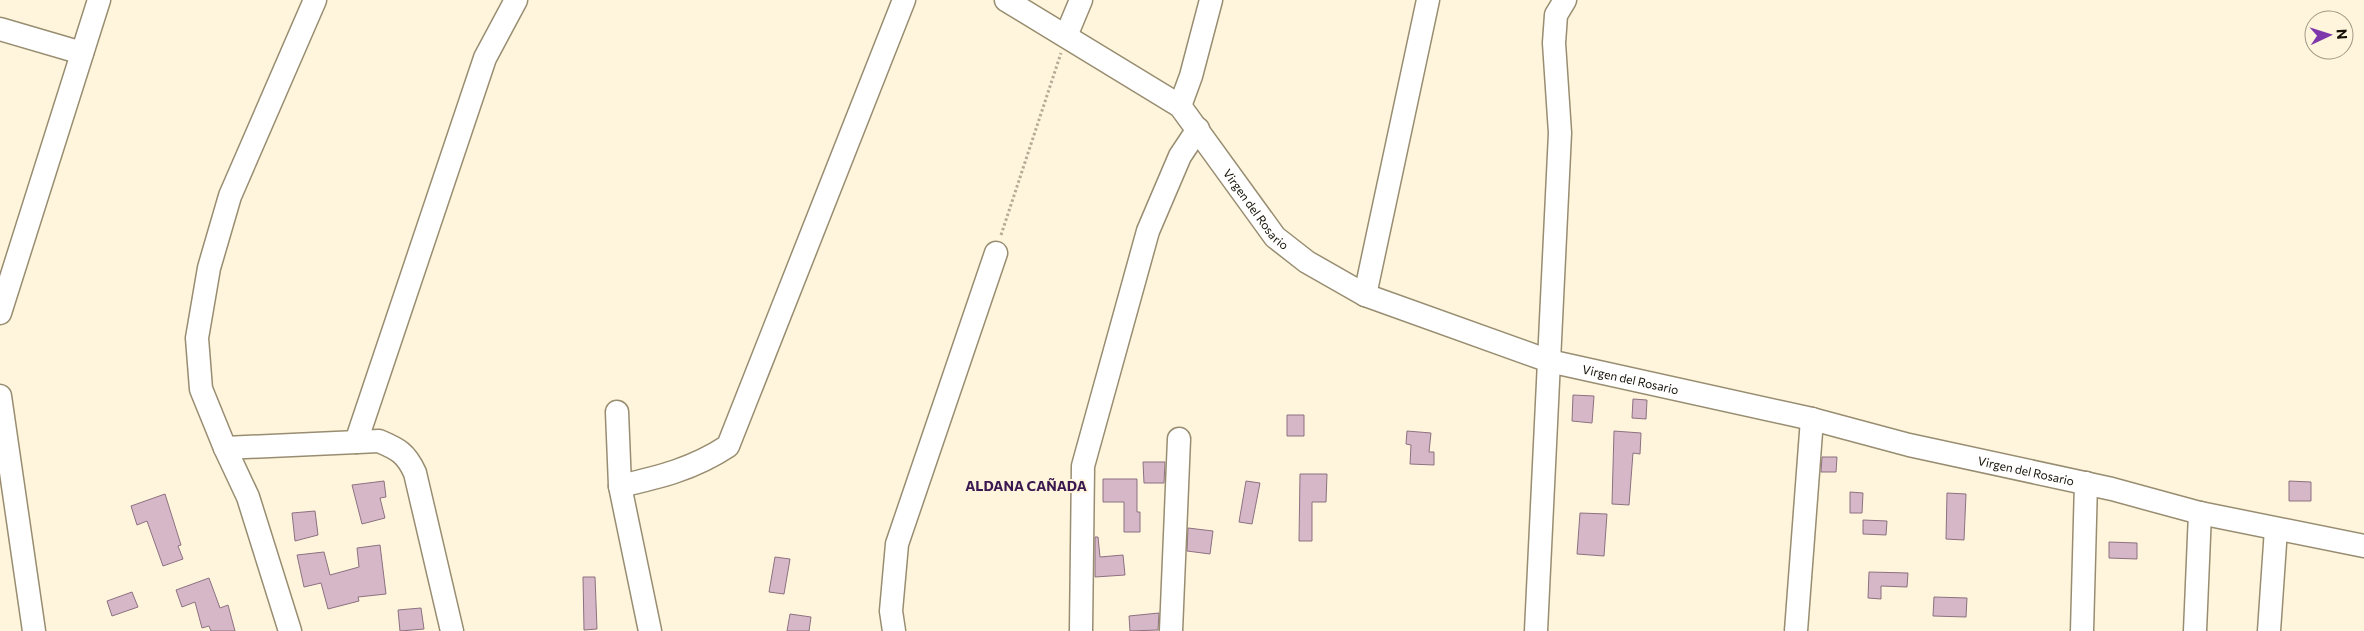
<svg xmlns="http://www.w3.org/2000/svg" width="2364" height="631" viewBox="0 0 2364 631" font-family="Commissioner,sans-serif">
  <style>
    .building { fill: #d5b7c7; stroke: #8d7181 }
    .lines { fill: none; stroke-linecap: round; stroke-linejoin: round }
    .minor-casing { stroke: #988d71; stroke-width: 25 }
    .path { stroke: #b3ab97; stroke-width: 3; stroke-dasharray: 2.5 2.5; stroke-linecap: butt }
    .minor { stroke: #fff; stroke-width: 22 }
    .labels { text-anchor: middle; dominant-baseline: central; stroke-width: 4; stroke-linejoin: round; paint-order: stroke }
    .street-label { font-size: 12px; fill: #141006; stroke: #fef5dc }
    .neighbourhood-label { font-size: 14px; font-weight: bold; fill: #3b1950; stroke: #fef5dc }
  </style>
  <rect width="100%" height="100%" fill="#fef5dc"/>
  <path class="building" d="M1573 395 1594 396 1592 423 1572 421Z
    M1633 399 1647 400 1646 419 1632 418Z
    M1287 415H1304V436H1287Z
    M1407 431 1431 433 1429 452H1434V465L1410 464 1411 445 1406 444Z
    M1614 431 1641 433 1640 454 1633 453 1629 505 1612 504Z
    M1822 457H1837L1836 472H1821Z
    M1143 462H1165L1164 483H1144Z
    M1300 474H1327L1326 502H1312V541H1299Z
    M1103 479H1137V512H1140V532H1124V502H1103Z
    M384 481 386 497 380 498 385 518 362 524 352 485Z
    M1246 481 1260 483 1252 524 1239 522Z
    M2289 481 2311 482V501H2289Z
    M1850 492 1863 493 1862 513H1850Z
    M1947 493 1966 494 1964 540 1946 539Z
    M165 494 181 545 178 546 183 559 163 566 147 521 137 525 131 506Z
    M315 511 318 535 295 541 292 513Z
    M1580 513 1607 514 1604 556 1577 554Z
    M1863 520 1887 521 1886 535 1863 534Z
    M1188 528 1213 531 1210 554 1187 551Z
    M1095 537H1098L1100 557 1123 555 1125 575 1095 577Z
    M2109 542 2137 543V559L2109 558Z
    M380 545 386 594 358 597 359 601 328 609 321 583 304 587 297 555 324 552 330 575 359 567 357 548Z
    M775 557 790 559 784 594 769 592Z
    M1869 572 1908 573 1907 587 1881 586V599L1868 598Z
    M583 577H595L597 629 584 630Z
    M209 578 220 608 228 605 235 631H211L209 626 202 628 195 602 182 607 176 590Z
    M132 592 138 607 112 616 107 601Z
    M1934 597 1967 598 1966 617 1933 616Z
    M421 608 424 629 400 631 398 610Z
    M1159 613 1158 630 1130 631 1129 616Z
    M790 614 811 617 809 631H787Z"/>
  <g class="lines">
    <g class="minor-casing">
      <g id="minor">
        <path id="s1" d="M1006 0 1180 106 1275 237 1307 262 1365 295 1549 361 1812 419 1909 445 2112 489 2200 513 2364 546"/>
        <path d="M0 29 82 53"/>
        <path d="M1066 36 1081 0"/>
        <path d="M1180 106 1191 76 1211 0"/>
        <path d="M1365 295 1428 0"/>
        <path d="M0 313 99 0"/>
        <path d="M0 396 34 631"/>
        <path d="M617 412 620 486 650 631"/>
        <path d="M356 442 485 58 516 0"/>
        <path d="M225 448 379 441C398 449 406 453 415 473L452 631"/>
        <path d="M620 486C660 477 693 469 728 446L904 0"/>
        <path d="M290 631 248 497 225 448 201 389 197 338 209 268 230 196 315 0"/>
        <path d="M894 631 891 611 897 544 996 253"/>
        <path d="M1081 631 1083 466 1148 231 1180 156 1198 129"/>
        <path d="M1171 631 1179 439"/>
        <path d="M1536 631 1560 133 1554 43 1556 15 1565 0"/>
        <path d="M1796 631 1812 419"/>
        <path d="M2082 631 2086 483"/>
        <path d="M2195 631 2200 513"/>
        <path d="M2269 631 2276 529"/>
      </g>
    </g>
    <path class="path" d="M1001 235 1061 53"/>
    <use href="#minor" class="minor"/>
  </g>
  <g class="labels">
    <g class="street-label">
      <text stroke="none"><textPath href="#s1" startOffset="332">Virgen del Rosario</textPath></text>
      <text stroke="none"><textPath href="#s1" startOffset="752">Virgen del Rosario</textPath></text>
      <text stroke="none"><textPath href="#s1" startOffset="1158">Virgen del Rosario</textPath></text>
    </g>
    <g class="neighbourhood-label">
      <text x="1026" y="485">ALDANA CAÑADA</text>
    </g>
  </g>
  <g transform="translate(2329 35) rotate(86)"><circle r="24" fill="#fef5dc" stroke="#a09986"/>
  <path d="M0-4L9 19L0 12L-9 19Z" fill="#7f38ab"/>
  <text y="-8" font-size="14" font-weight="bold" text-anchor="middle" fill="#141006">N</text>
  </g>
</svg>
